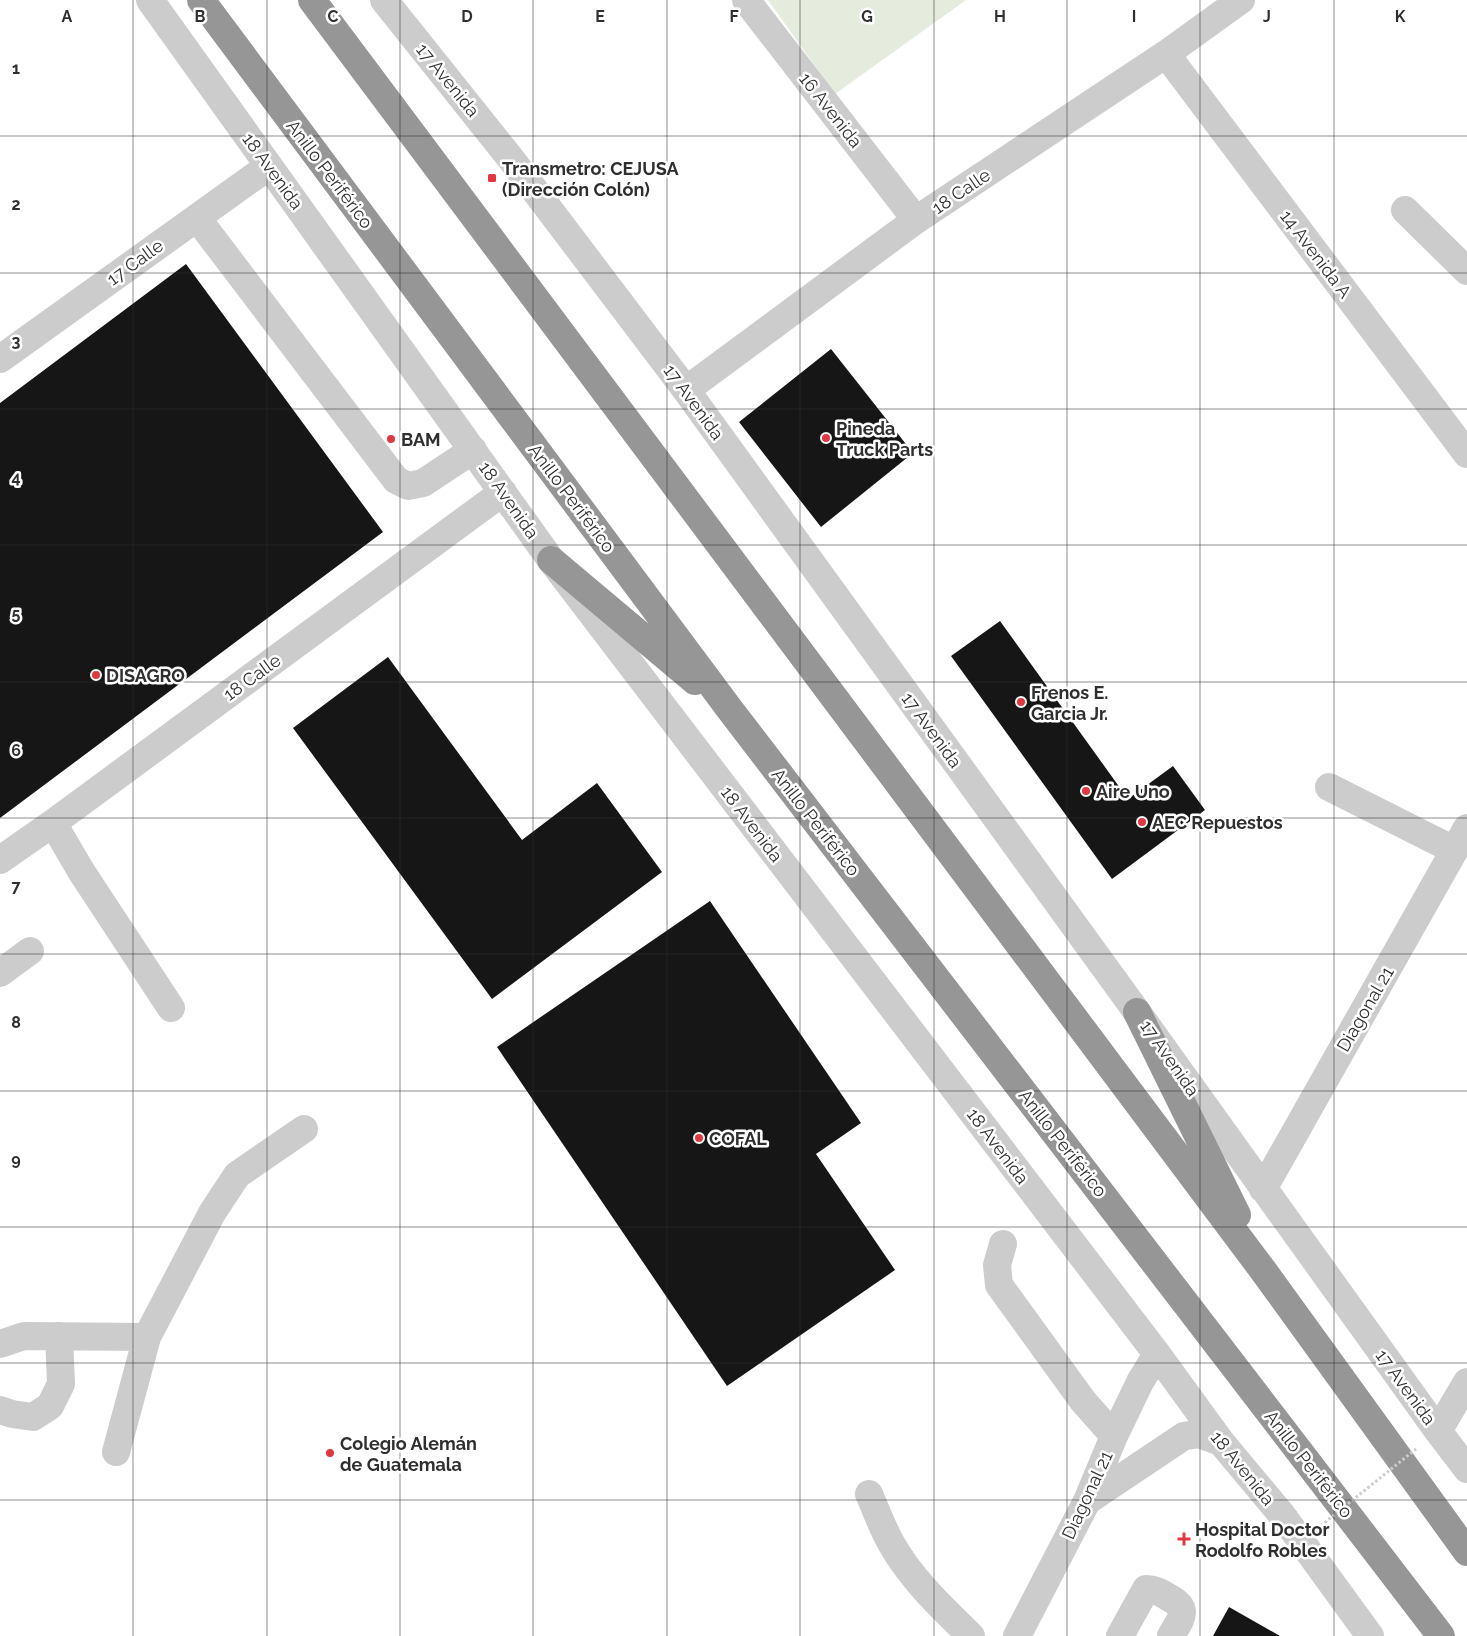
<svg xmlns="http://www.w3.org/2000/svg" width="1467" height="1636" viewBox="0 0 1467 1636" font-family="Raleway,sans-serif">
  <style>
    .green { fill: #e5ecde }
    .building { fill: #161616 }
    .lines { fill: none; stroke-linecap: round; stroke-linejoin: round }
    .minor { stroke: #ccc; stroke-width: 28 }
    .highway { stroke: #969696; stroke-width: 28 }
    .path-bridge { stroke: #ccc; stroke-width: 3; stroke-dasharray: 2.5 2.5; stroke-linecap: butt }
    .grid { fill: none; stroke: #2f2f2f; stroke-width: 1; stroke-opacity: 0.55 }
    .poi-dot { fill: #e03841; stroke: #fff; stroke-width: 2 }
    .labels { text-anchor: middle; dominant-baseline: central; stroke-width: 5; stroke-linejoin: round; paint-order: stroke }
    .street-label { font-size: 18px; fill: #2f2f2f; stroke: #fff }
    .poi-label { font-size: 18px; font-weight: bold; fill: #2f2f2f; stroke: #fff; text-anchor: start }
    .grid-label { font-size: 16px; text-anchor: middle; font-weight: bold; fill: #2f2f2f; stroke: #fff; stroke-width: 5; stroke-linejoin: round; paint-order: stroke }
  </style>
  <rect width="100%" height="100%" fill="#fff"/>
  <path class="green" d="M768 0H966L835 94Z"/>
  <path class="building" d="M186 264 383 532 0 818V403Z
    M831 349 913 453 821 527 739 422Z
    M1000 621 1128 799 1173 766 1205 810 1112 879 951 656Z
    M388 657 522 840 597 783 662 872 492 999 293 728Z
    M710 901 861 1123 816 1154 895 1270 727 1386 497 1047Z
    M1229 1607 1280 1636H1213Z"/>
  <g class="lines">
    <path class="minor" d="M150 0 551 560 1157 1354 1221 1442 1282 1515 1370 1636
      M384 0 511 159 686 390 1137 1012 1438 1431 1467 1469
      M746 0 916 220
      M1166 54 1467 454
      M1405 210 1467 271
      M197 218 396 480 408 486 423 483 473 450
      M0 359 269 166
      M686 390 916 220 1166 54 1241 0
      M1329 787 1454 850
      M53 823 81 871 171 1008
      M0 860 53 823 503 492
      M0 973 30 951
      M1263 1189 1467 828
      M1003 1244 997 1265 999 1285 1083 1401 1114 1436
      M0 1344 24 1336 147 1337
      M0 1410 12 1414 33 1417 50 1406 61 1384 59 1336
      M1438 1431 1467 1382
      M116 1452 147 1337 212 1213 237 1175 304 1129
      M869 1494C876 1510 882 1527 891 1543 911 1579 942 1608 971 1636
      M1087 1501 1184 1436 1199 1434 1221 1442
      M1017 1636 1087 1501 1114 1436 1140 1382 1157 1354
      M1120 1636 1146 1589C1155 1589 1161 1593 1168 1597 1191 1609 1181 1618 1171 1636"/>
    <path class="highway" d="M201 0 731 711 1441 1636
      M312 0 1265 1273 1467 1552
      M551 560 695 681
      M1137 1012 1237 1215"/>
    <path class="path-bridge" d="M1313 1532 1416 1449"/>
  </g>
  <path class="grid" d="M133 0V1636M267 0V1636M400 0V1636M533 0V1636M667 0V1636M800 0V1636M934 0V1636M1067 0V1636M1200 0V1636M1334 0V1636M0 136H1467M0 273H1467M0 409H1467M0 545H1467M0 682H1467M0 818H1467M0 954H1467M0 1091H1467M0 1227H1467M0 1363H1467M0 1500H1467"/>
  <g class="poi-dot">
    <rect x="487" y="173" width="10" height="10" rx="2.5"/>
    <circle cx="826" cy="438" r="5"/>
    <circle cx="391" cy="439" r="5"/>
    <circle cx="96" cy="675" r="5"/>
    <circle cx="1021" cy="702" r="5"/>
    <circle cx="1086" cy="791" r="5"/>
    <circle cx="1142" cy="822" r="5"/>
    <circle cx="699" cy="1138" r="5"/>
    <circle cx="330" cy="1453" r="5"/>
    <path d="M1181.5 1531.5h5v5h5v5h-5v5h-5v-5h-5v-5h5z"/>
  </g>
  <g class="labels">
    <g class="street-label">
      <text transform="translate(448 80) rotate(51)">17 Avenida</text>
      <text transform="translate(831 110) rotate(52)">16 Avenida</text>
      <text transform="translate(273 171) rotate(54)">18 Avenida</text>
      <text transform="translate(330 174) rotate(53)">Anillo Periférico</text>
      <text transform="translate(961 191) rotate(-34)">18 Calle</text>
      <text transform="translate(1316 254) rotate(53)">14 Avenida A</text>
      <text transform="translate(135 262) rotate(-36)">17 Calle</text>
      <text transform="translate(694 402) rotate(54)">17 Avenida</text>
      <text transform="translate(572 498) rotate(53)">Anillo Periférico</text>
      <text transform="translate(509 500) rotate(55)">18 Avenida</text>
      <text transform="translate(252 677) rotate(-36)">18 Calle</text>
      <text transform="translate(932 730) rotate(54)">17 Avenida</text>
      <text transform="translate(816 822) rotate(52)">Anillo Periférico</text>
      <text transform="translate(752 824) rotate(53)">18 Avenida</text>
      <text transform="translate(1365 1009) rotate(-60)">Diagonal 21</text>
      <text transform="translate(1170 1058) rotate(55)">17 Avenida</text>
      <text transform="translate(1063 1143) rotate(52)">Anillo Periférico</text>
      <text transform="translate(998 1146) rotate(53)">18 Avenida</text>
      <text transform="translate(1406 1387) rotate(54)">17 Avenida</text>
      <text transform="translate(1309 1464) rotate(52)">Anillo Periférico</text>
      <text transform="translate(1243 1468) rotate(51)">18 Avenida</text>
      <text transform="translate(1087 1495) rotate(-65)">Diagonal 21</text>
    </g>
    <g class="poi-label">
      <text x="502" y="168">Transmetro: CEJUSA<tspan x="502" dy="21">(Dirección Colón)</tspan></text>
      <text x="836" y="428">Pineda<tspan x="836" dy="21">Truck Parts</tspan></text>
      <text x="401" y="439">BAM</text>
      <text x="106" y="675">DISAGRO</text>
      <text x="1031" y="692">Frenos E.<tspan x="1031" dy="21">Garcia Jr.</tspan></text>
      <text x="1096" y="791">Aire Uno</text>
      <text x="1152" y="822">AEC Repuestos</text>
      <text x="709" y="1138">COFAL</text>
      <text x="340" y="1443">Colegio Alemán<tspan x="340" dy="21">de Guatemala</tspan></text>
      <text x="1195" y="1529">Hospital Doctor<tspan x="1195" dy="21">Rodolfo Robles</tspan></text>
    </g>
  </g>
  <g class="grid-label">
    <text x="67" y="22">A</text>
    <text x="200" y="22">B</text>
    <text x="333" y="22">C</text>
    <text x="467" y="22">D</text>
    <text x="600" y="22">E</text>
    <text x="734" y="22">F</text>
    <text x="867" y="22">G</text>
    <text x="1000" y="22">H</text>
    <text x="1134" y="22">I</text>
    <text x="1267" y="22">J</text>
    <text x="1400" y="22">K</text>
    <text x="16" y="74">1</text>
    <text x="16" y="210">2</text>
    <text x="16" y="347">3</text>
    <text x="16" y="483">4</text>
    <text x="16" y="619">5</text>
    <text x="16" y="756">6</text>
    <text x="16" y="892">7</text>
    <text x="16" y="1028">8</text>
    <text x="16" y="1165">9</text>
  </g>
</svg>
